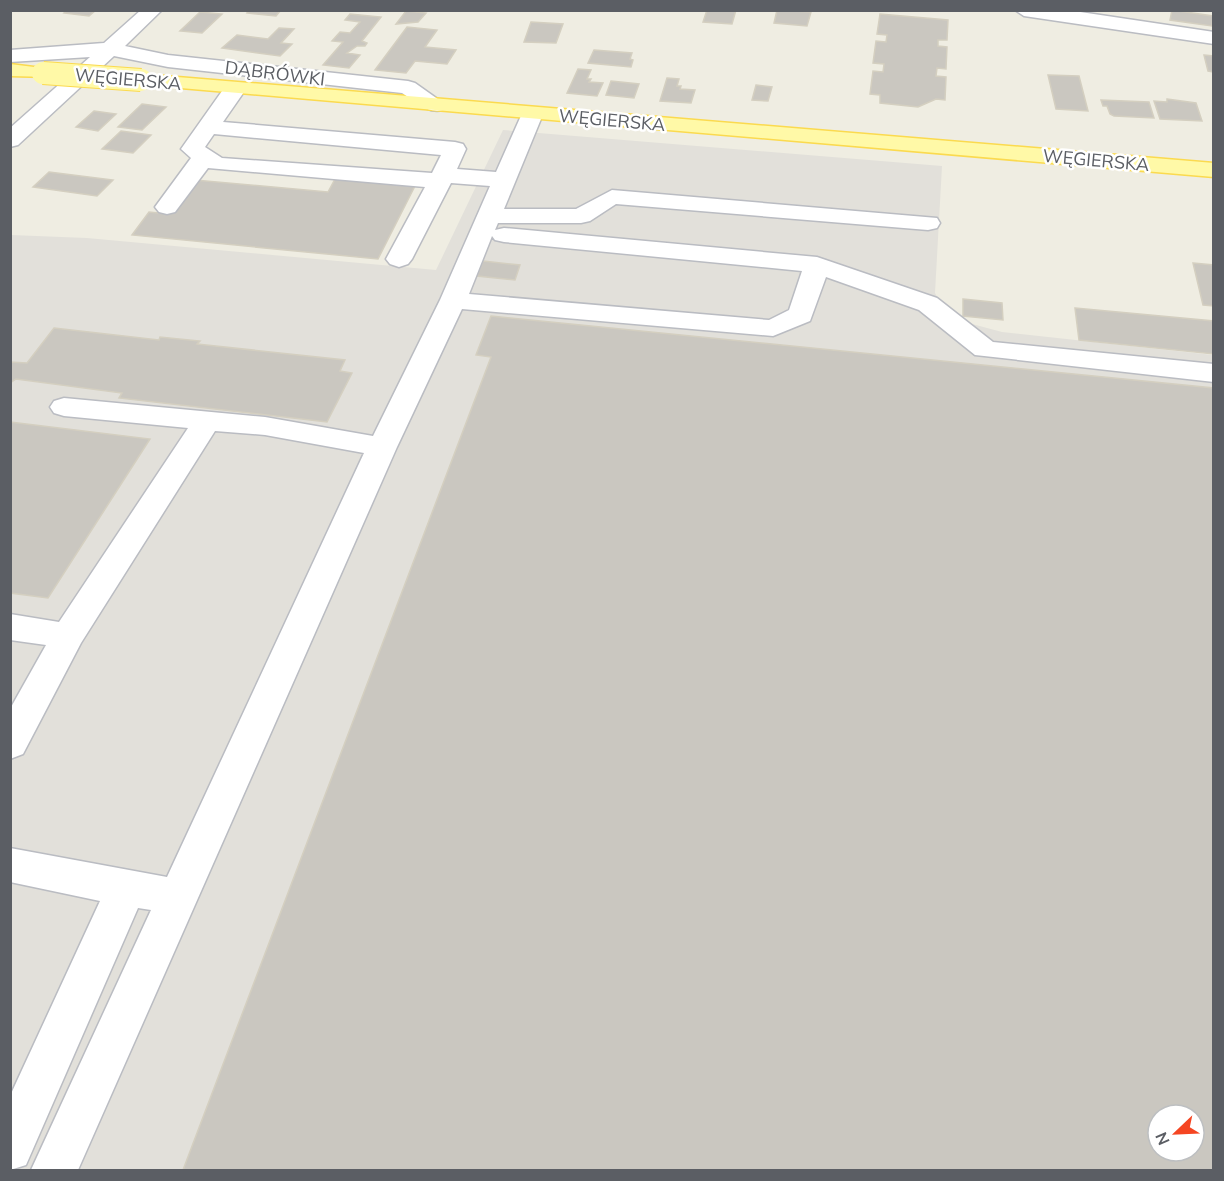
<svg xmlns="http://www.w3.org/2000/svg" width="1224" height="1181" viewBox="0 0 1224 1181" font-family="Mulish,sans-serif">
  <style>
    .industrial { fill: #e2e0da; fill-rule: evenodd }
    .building { fill: #cac7c0; stroke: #d4cfc0; stroke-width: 1.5; fill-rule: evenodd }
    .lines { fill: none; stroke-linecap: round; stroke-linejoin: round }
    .minor-casing { stroke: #babcc2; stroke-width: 3 }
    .major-casing { stroke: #fbda4f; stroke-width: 3 }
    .minor { fill: #fff; fill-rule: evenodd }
    .major { fill: #fff9a7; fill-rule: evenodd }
    .major-bridge-casing { stroke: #fbda4f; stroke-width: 24; stroke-linecap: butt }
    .major-bridge { stroke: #fff9a7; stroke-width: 22 }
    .labels { text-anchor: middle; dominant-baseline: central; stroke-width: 5; stroke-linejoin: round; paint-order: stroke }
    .far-street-label { font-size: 18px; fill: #5b5e64; stroke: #fff }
  </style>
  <rect width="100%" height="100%" fill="#efede2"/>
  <path class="industrial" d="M503 130 942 166 935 293 946 313 957 320 1002 332 1213 355V1170H11V235L87 238 436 270ZM1158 1115H1194V1151H1158Z"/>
  <path class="building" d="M67 10H96L89 16 64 13Z
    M249 10H281L276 16 247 13Z
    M707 10H736L732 24 703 22Z
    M777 10 811 12 807 26 774 23Z
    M1172 10 1213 16 1212 26 1170 20Z
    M406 11 426 13 418 22 396 24Z
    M200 12 222 14 202 33 180 31Z
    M350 14 381 17 362 41 367 43 365 46H357L347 53 360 55 349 68 323 65 343 42 332 41 340 32 350 33 360 22 345 20Z
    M880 14 948 20 947 40H938V46L947 47 946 69 937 68 936 76 946 77 945 100 936 99 918 107 880 103V95L870 94 873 71 883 72 884 64 873 63 876 41 886 42 887 35 877 34Z
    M531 22 563 24 556 43 524 42Z
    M407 27 437 30 425 47 456 50 447 64 415 61 406 73 375 70Z
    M279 28 294 29 281 43 292 44 280 56 222 48 237 35 268 39Z
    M594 50 632 53 630 59 633 60 631 67 588 63Z
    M1204 55 1214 56V72L1208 71Z
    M578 69 591 70 587 79H591L589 82 603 83 597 96 567 93Z
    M1048 75 1079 76 1088 111 1056 109Z
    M667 78 679 79 677 86H681L680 89 695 90 691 103 660 101Z
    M611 81 639 84 634 98 606 95Z
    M756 85 772 87 768 101 752 100Z
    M1167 99 1196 103 1202 121 1160 119 1154 101 1167 102Z
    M1101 100 1149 102 1154 118 1114 116 1110 114 1107 106H1103Z
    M142 104 166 107 142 130 118 127Z
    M94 111 116 114 98 131 76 127Z
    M121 131 151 135 133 153 102 149Z
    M49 172 113 180 97 196 33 187Z
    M335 179 415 186 378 259 132 235 149 212 169 214 195 180 328 192Z
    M483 261 520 265 515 280 477 276Z
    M1193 263 1214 265V306L1203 305Z
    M963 299 1002 303 1003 320 963 316Z
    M1075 308 1214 321V354L1079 340Z
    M491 316 1214 388V1170H183L491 357 476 355ZM1158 1115H1194V1151H1158Z
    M54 328 159 340 160 337 200 341 197 344 345 360 340 371 352 373 327 422 119 398 122 393 16 379 10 383V362L27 363Z
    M10 422 150 439 48 598 10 593Z"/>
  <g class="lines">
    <g class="minor-casing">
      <path id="minor" d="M141 10H162L125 46 168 55 408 81 415 83 446 105 443 110C427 114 415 101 402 93L168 67 114 56 18 145 10 147V128L90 57 10 62V50L104 43Z
        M1015 10H1067L1214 32V44L1024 16Z
        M235 83 243 84 246 89 223 122 455 142 463 144 466 149 457 169 496 172 524 109H540L543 114 504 209H576L612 190 937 218 940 223 937 228 928 230 616 204 590 221 581 223H498L495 230 504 228 817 257 937 298 993 342 1214 364V382L975 355 919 310 826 277 810 321 773 336 462 309 397 447 78 1170H31L151 910 138 908 26 1165 10 1170V1096L100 901 10 882V848L167 877 364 453 265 435 215 431 81 643 23 754 10 759V709L46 645 10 640V614L59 622 188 428 64 416 54 413 50 407 54 401 64 398 265 417 373 436 440 300 490 186 451 183 412 259 408 264 399 267 390 264 386 259 425 187 208 168 175 212 167 214 159 212 155 207 191 158 181 149 227 84ZM214 134 441 155 432 173 222 158 205 147ZM492 236 495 240 504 242 802 271 789 310 769 320 469 294Z"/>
    </g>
    <g class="major-casing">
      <path id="major" d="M10 64 50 69 53 73 50 77 10 76Z
        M141 74 1214 163V177L134 84 130 80 134 76Z"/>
    </g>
    <use href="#minor" class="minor"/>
    <use href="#major" class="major"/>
    <g class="major-bridge-casing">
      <path id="major-bridge" d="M43 73 141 80"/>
    </g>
    <use href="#major-bridge" class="major-bridge"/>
  </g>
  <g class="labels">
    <g class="far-street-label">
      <text transform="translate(275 73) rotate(7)">DĄBRÓWKI</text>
      <text transform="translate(128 79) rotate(5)">WĘGIERSKA</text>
      <text transform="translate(612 120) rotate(5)">WĘGIERSKA</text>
      <text transform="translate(1096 160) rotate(5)">WĘGIERSKA</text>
    </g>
  </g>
  <rect width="1224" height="1181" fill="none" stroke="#5b5e64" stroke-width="24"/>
  <g transform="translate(1176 1133) rotate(247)"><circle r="28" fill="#ffffff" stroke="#bdbfc1" stroke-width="1.5"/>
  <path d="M0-4.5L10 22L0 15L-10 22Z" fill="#f54522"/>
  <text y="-9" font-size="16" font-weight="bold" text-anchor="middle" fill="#5b5e64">N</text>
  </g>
</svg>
